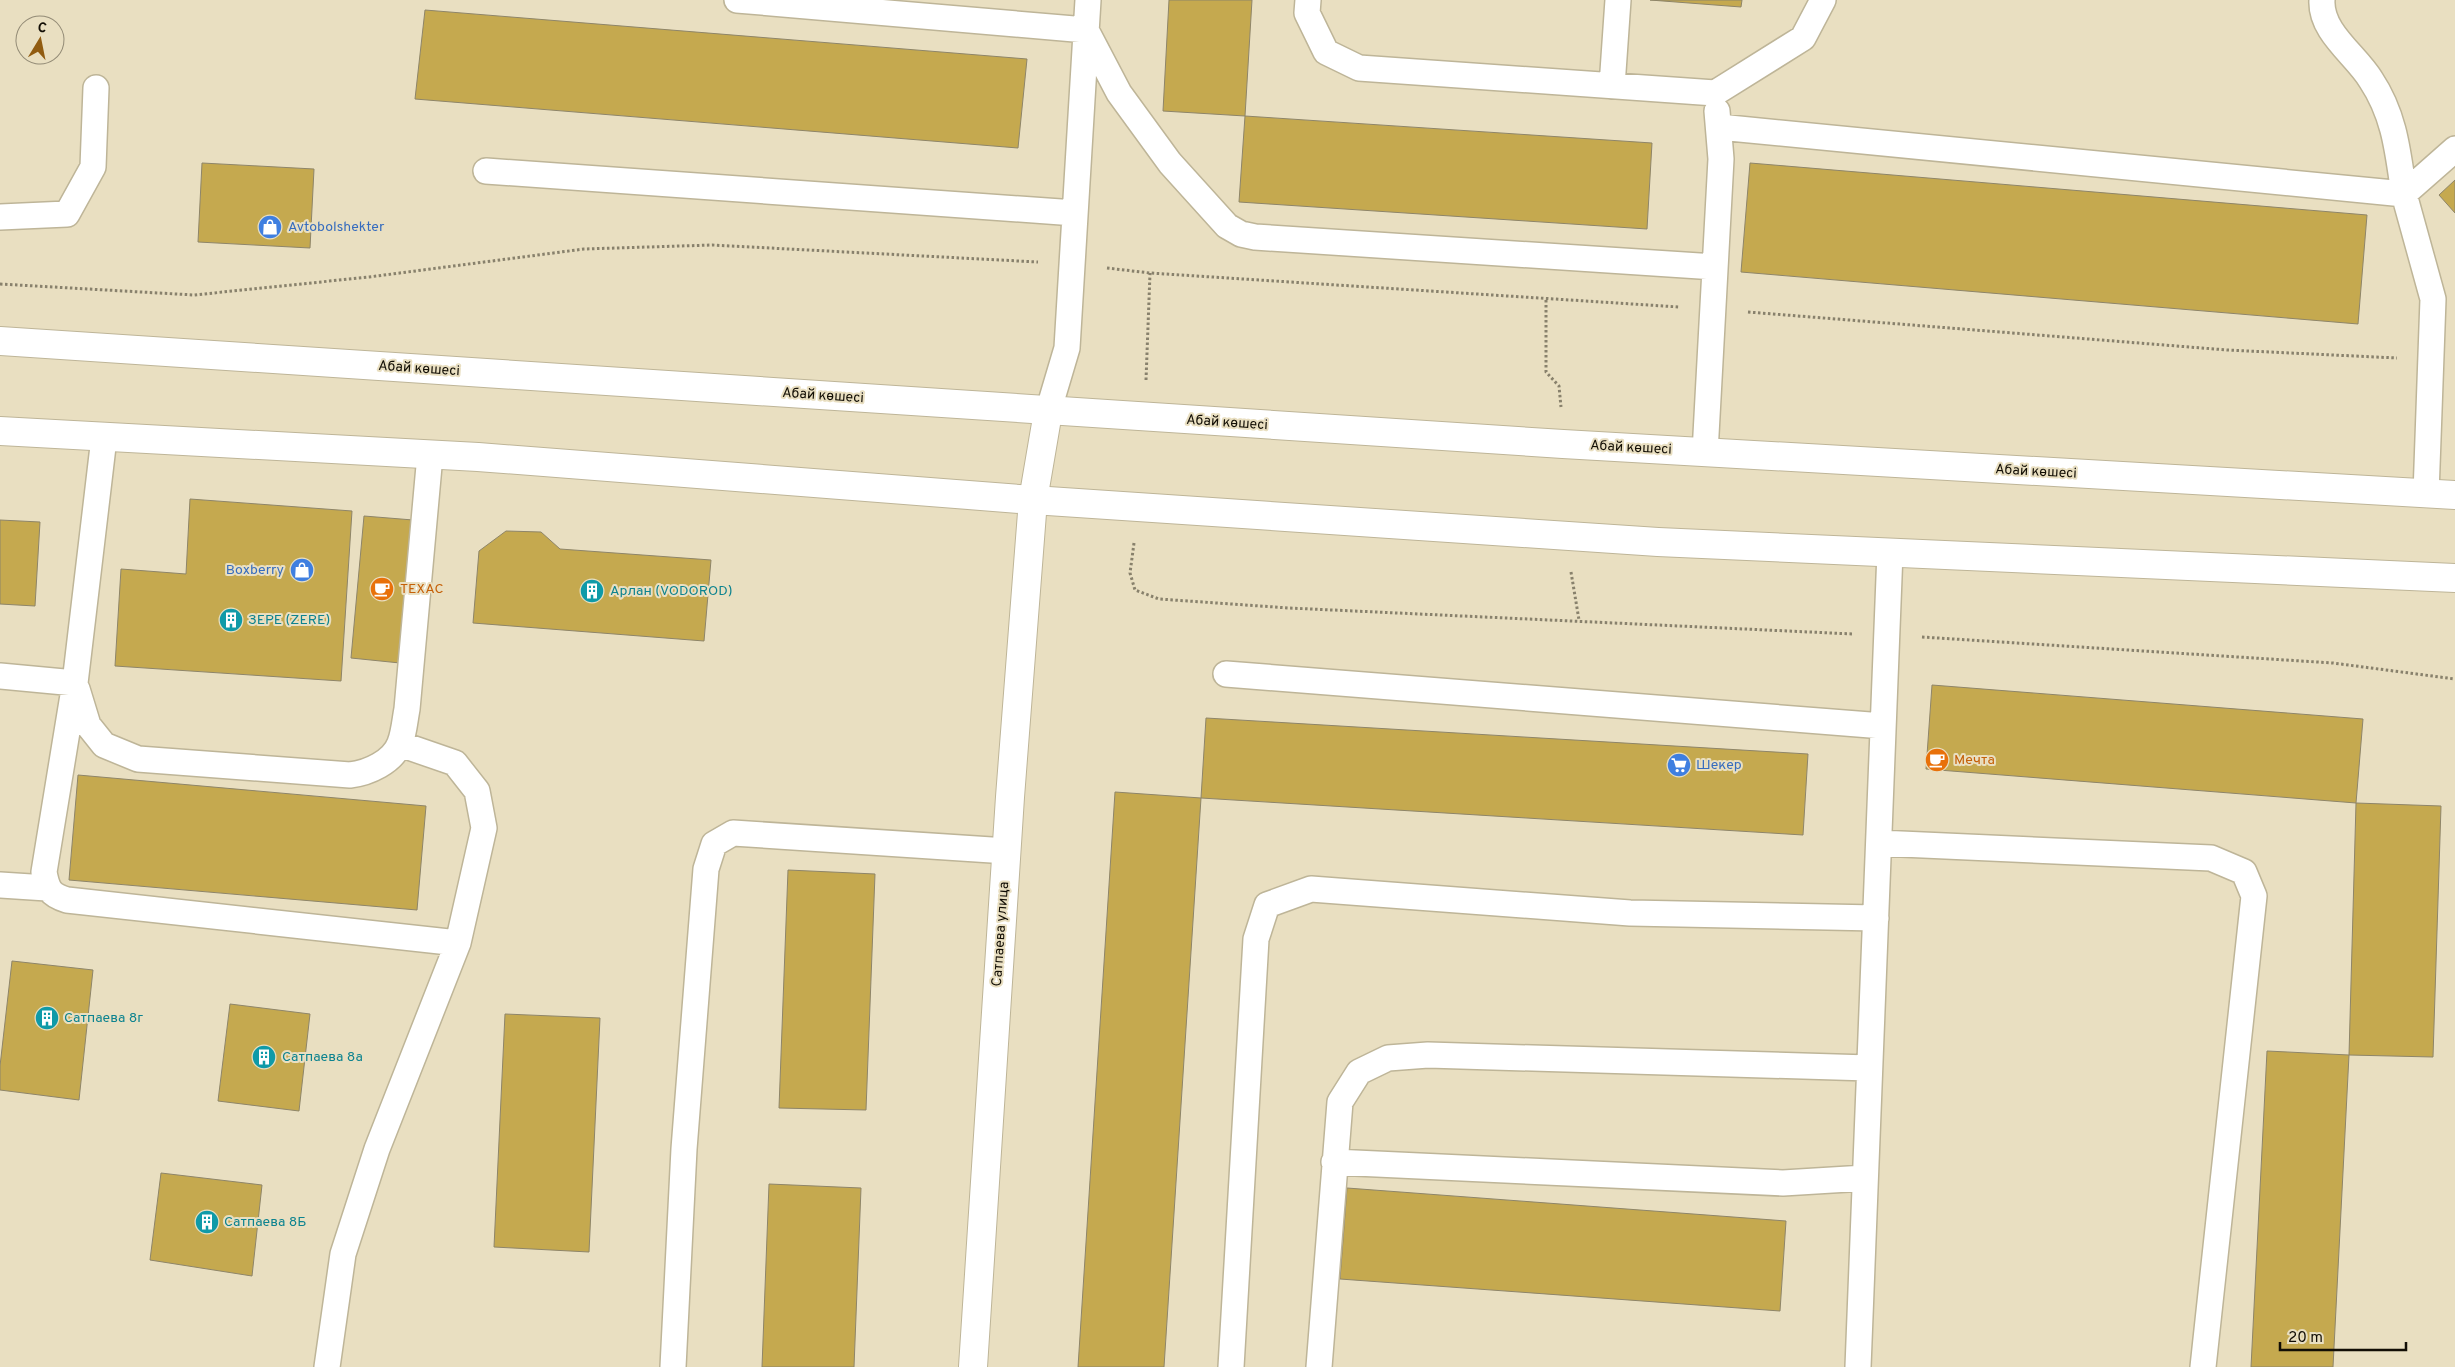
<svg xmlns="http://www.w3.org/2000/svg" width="2455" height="1367" viewBox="0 0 2455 1367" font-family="Overpass,sans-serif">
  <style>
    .building { fill: #c5a94f; stroke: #8e8569 }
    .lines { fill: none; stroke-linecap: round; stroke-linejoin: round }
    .lane-casing { stroke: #beb598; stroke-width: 28 }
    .street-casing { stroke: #beb598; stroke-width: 30 }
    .secondary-casing { stroke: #beb598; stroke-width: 30 }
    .path { stroke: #88816c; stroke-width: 3; stroke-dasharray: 2.5 2.5; stroke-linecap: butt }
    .lane { stroke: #fff; stroke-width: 25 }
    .street { stroke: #fff; stroke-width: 28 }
    .secondary { stroke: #fff; stroke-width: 28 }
    .labels { text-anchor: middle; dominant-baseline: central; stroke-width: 4; stroke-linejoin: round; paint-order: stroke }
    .shop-label { font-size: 14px; fill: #366cbe; stroke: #e9dfc1; text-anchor: start }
    .street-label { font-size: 14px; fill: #120e05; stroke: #e9dfc1 }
    .food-label { font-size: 14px; fill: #c56008; stroke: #e9dfc1; text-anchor: start }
    .culture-label { font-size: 14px; fill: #0d838f; stroke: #e9dfc1; text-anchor: start }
  </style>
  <rect width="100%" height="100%" fill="#e9dfc1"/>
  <path class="building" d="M1169 0H1252L1245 116 1163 111Z
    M1650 0H1742L1741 7Z
    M425 10 1027 59 1018 148 415 99Z
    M1245 116 1652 143 1647 229 1239 202Z
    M202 163 314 169 310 248 198 242Z
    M1750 163 2367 215 2358 324 1741 272Z
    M2455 180V213L2439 195Z
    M190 499 352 511 341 681 115 666 121 569 186 574Z
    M364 516 413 520 400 663 351 658Z
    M0 520 40 522 35 606 0 604Z
    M506 531 541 532 560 549 711 560 704 641 473 623 479 551Z
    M1932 685 2363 719 2356 803 1926 769Z
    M1206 718 1808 754 1803 835 1201 798Z
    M78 775 426 806 417 910 69 880Z
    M1115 792 1201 798 1164 1367H1078Z
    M2356 803 2441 806 2433 1057 2349 1055Z
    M788 870 875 874 866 1110 779 1108Z
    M12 961 93 970 79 1100 0 1090V1066Z
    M230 1004 310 1014 299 1111 218 1101Z
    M505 1014 600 1018 589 1252 494 1247Z
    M2267 1051 2349 1055 2333 1367H2251Z
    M161 1173 262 1185 252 1276 150 1260Z
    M769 1184 861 1188 854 1367H762Z
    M1347 1188 1786 1221 1780 1311 1340 1279Z"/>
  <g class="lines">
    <g class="lane-casing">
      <path id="lane" d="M737 0 1086 30 1119 93 1170 163 1227 226 1241 234 1255 237 1715 267
        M1308 0 1307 13 1326 52 1359 68 1715 93 1803 38 1823 0
        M2322 0C2320 32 2356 55 2371 80 2395 116 2398 153 2404 194
        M1612 86 1618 0
        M1719 127 2404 194 2433 299 2426 494
        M486 171 1075 213
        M2404 194 2455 149
        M0 217 67 214 93 167 96 88
        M1048 412 1067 348 1088 0
        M104 438 75 683 44 872C47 889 50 895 67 900L458 943
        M1705 453 1721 159 1717 111
        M1226 674 1883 726
        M0 676 75 683
        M77 689 88 725 104 745 138 759 350 775C368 773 393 762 400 743 404 733 405 719 407 709L430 455
        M1879 843 2211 858 2244 872 2254 896 2203 1367
        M0 885 47 888
        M1334 1162 1783 1183 1865 1178
        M327 1367 343 1254 377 1149 458 943 484 828 477 791 455 763 400 744
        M673 1367 684 1149 706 869 714 844 733 833 1007 851
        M1231 1367 1256 939 1267 905 1311 889 1630 913 1876 918
        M1319 1367 1340 1102 1359 1072 1388 1058 1428 1055 1869 1068
        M1858 1367 1890 552"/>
    </g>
    <g class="street-casing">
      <path id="street" d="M973 1367 1010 797 1033 500 1048 412"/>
    </g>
    <g class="secondary-casing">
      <path id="secondary" d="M0 341 1563 444 2455 495
        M0 431 478 457 1033 500 1658 542 2455 578"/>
    </g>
    <path class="path" d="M1107 268 1150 273 1679 307
      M0 284 194 295 369 277 584 249 712 245 1038 262
      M1546 300V372L1559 386 1561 407
      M1748 312 2227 350 2397 358
      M1146 380 1150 273
      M1134 543 1130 573 1135 590 1159 599 1289 608 1853 634
      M1571 572 1579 620
      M1922 637 2333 663 2455 679"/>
    <use href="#lane" class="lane"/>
    <use href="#street" class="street"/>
    <use href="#secondary" class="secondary"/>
  </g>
  <defs>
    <g id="shop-disc" transform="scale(1.25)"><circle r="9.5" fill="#3f7fe0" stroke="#e9dfc1"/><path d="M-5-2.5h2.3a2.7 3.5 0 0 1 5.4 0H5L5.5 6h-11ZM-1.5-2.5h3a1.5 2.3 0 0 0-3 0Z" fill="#fff"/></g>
    <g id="cafe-disc" transform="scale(1.25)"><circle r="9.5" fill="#e8710a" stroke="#e9dfc1"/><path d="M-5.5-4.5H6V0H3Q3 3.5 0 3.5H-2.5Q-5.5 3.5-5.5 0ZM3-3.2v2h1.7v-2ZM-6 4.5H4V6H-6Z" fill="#fff"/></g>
    <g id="building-disc" transform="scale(1.25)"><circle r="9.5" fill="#0f9aa8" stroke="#e9dfc1"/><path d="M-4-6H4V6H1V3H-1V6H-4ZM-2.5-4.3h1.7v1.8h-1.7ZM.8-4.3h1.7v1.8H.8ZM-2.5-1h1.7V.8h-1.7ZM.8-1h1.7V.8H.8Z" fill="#fff"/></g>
    <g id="supermarket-disc" transform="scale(1.25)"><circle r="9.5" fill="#3f7fe0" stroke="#e9dfc1"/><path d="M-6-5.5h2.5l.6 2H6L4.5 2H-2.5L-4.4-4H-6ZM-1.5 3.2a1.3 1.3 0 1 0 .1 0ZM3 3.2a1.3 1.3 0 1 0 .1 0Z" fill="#fff"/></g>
  </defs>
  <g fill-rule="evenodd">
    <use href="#shop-disc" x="270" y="227"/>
    <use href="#shop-disc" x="302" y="570"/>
    <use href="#cafe-disc" x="382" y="589"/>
    <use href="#building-disc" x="592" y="591"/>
    <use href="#building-disc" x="231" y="620"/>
    <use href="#cafe-disc" x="1937" y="760"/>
    <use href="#supermarket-disc" x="1679" y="765"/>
    <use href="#building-disc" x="47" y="1018"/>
    <use href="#building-disc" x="264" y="1057"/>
    <use href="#building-disc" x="207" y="1222"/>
  </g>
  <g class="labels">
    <g class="shop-label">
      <text x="288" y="227">Avtobolshekter</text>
      <text x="284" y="570" text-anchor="end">Boxberry</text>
      <text x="1696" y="765">Шекер</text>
    </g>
    <g class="street-label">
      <text transform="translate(419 369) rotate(4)">Абай көшесі</text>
      <text transform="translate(823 396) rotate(4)">Абай көшесі</text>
      <text transform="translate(1227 423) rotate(4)">Абай көшесі</text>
      <text transform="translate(1631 448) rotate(3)">Абай көшесі</text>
      <text transform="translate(2036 472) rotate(3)">Абай көшесі</text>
      <text transform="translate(1001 934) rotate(-86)">Сатпаева улица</text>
    </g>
    <g class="food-label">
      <text x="400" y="589">ТЕХАС</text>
      <text x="1954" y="760">Мечта</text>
    </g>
    <g class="culture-label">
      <text x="610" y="591">Арлан (VODOROD)</text>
      <text x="248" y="620">ЗЕРЕ (ZERE)</text>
      <text x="64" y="1018">Сатпаева 8г</text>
      <text x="282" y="1057">Сатпаева 8а</text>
      <text x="224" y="1222">Сатпаева 8Б</text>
    </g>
  </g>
  <g transform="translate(40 40) rotate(10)"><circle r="24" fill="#e9dfc1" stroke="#938b76"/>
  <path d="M0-4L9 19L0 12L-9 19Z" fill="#915c11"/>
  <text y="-8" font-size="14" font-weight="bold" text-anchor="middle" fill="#120e05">С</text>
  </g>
  <path d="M2280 1342v8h126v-8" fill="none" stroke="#120e05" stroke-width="2.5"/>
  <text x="2288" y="1342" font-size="15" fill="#120e05" stroke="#e9dfc1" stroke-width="4" paint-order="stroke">20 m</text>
</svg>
